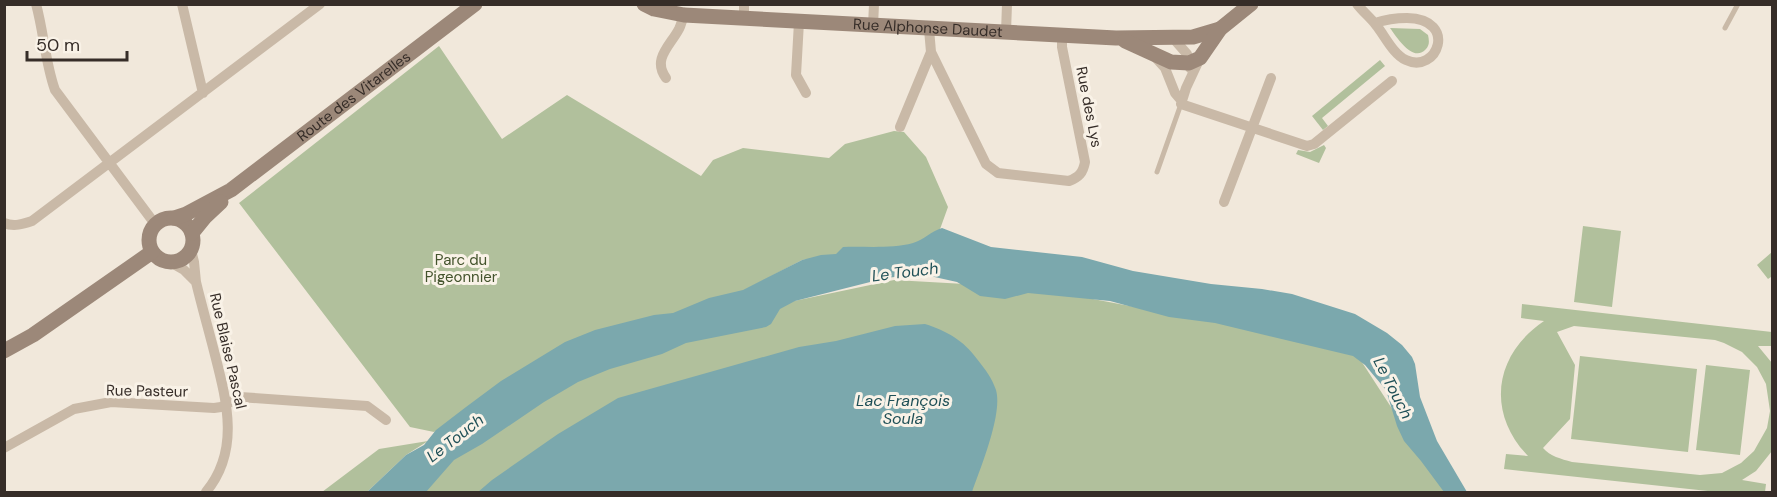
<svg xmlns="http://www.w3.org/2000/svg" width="1777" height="497" viewBox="0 0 1777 497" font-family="'DM Sans',sans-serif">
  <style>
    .green { fill: #b1c09c; fill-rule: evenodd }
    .water { fill: #7ba8ad }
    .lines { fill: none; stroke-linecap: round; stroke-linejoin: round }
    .lane { stroke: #c9b9a7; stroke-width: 5 }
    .street { stroke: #c9b9a7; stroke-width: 10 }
    .secondary { stroke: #9c8879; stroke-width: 15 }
    .labels { text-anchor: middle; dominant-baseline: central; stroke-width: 6; stroke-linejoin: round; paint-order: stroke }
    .street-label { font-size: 15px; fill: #362d28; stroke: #f9f2e7 }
    .park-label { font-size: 15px; fill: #43532c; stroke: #f9f2e7 }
    .water-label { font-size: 16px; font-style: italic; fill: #1e4f56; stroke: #f9f2e7 }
  </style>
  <rect width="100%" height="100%" fill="#f1e8db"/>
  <path class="green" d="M1390 28 1420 29 1428 35C1429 40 1430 45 1426 49 1413 64 1396 36 1390 28Z
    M439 46 502 139 567 95 701 176 713 160 743 148 829 158 845 144 894 131 904 132 926 157 948 207 935 243 802 260 739 293 434 432 410 427 239 203Z
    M1380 60 1385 66 1322 118 1328 126 1323 130 1312 116Z
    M1324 145 1326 148 1319 163 1296 154 1298 150 1310 152Z
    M1583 226 1621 231 1612 307 1574 302Z
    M1772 252V278L1771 277 1768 279 1757 265Z
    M894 280 1035 288 1340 346 1356 353 1446 492H407L427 470 579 375 728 315Z
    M1522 304 1772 332V346H1758L1772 363V451L1756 471 1742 480 1766 484 1765 492H1717L1504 469 1506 454 1528 456C1486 412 1494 355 1544 321L1521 318ZM1574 326 1715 340 1724 343 1742 352 1757 367 1766 384 1770 411 1767 428 1754 451 1741 463 1722 473 1700 475 1572 462C1561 459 1550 456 1543 448L1570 419 1575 365 1557 332Z
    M1580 356 1697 369 1688 452 1571 439Z
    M1706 365 1750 370 1740 455 1696 450Z
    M428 441 406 455 367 492H322L379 449Z"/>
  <path class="water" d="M942 228 991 247 1082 257 1133 271 1211 284 1262 289 1292 294 1355 314 1387 333 1402 345 1412 357 1415 364 1420 397 1437 441 1467 492H1444L1421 461 1404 441 1397 426 1386 390 1365 365 1353 356 1215 323 1169 317 1110 301 1028 293 1005 299 980 296 957 282 921 274 886 278 795 301 780 309 771 324 766 327 686 343 662 354 610 369 578 382 544 402 482 444 454 460 426 492H367L406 455 424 445 436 430 466 407 501 381 565 342 595 330 654 315 673 313 709 298 743 290 802 260 821 255 836 254 843 247C865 246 891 249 913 243 924 240 931 231 942 228Z
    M925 324C947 331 963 340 977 359 985 369 992 378 996 390 1003 414 980 469 972 492H478L492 480 558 434 618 398 799 347 836 341 895 326Z"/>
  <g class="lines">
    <path class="lane" d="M1725 28 1738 4
      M1157 172 1181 104"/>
    <path class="street" d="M36 4C44 33 45 62 55 90L155 224
      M182 4 203 93
      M1357 4C1363 12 1370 17 1376 25 1385 36 1393 54 1406 60 1437 75 1459 19 1407 18 1395 18 1387 19 1375 23
      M744 18V4
      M799 22 796 75 806 93
      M873 26 874 4
      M929 29 931 52 986 164 998 173 1069 181C1079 177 1083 173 1085 162L1062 47V35
      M1006 32 1007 4
      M1173 38 1187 54 1190 68
      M1155 57 1165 68 1175 93 1181 100
      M1200 58 1186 88 1181 104 1307 146 1314 144 1392 81
      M666 78C652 59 670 46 679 29 681 25 682 20 684 15
      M900 127 931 52
      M1224 202 1271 78
      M4 223C14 227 23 224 32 221L320 4
      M191 250 194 262 196 282C202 307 209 331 215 355 227 402 240 451 206 492
      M170 262 184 270 196 282
      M4 448 74 409 111 402 214 408 221 407 240 397 367 406 386 420"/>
    <g class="secondary">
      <path id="s1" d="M644 4 654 9 684 15 1116 38 1193 37 1220 29"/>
      <path d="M1125 41 1171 62 1189 63 1200 58 1220 29 1251 4"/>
      <circle cx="171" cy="240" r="22"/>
      <path id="s2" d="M174 218 186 214 231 190 475 4"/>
      <path d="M192 233 205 217 221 202"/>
      <path d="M4 351 33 335 152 252"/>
    </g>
  </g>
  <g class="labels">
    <g class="street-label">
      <text stroke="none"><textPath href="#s1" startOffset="286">Rue Alphonse Daudet</textPath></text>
      <text stroke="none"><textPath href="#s2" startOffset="218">Route des Vitarelles</textPath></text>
      <text transform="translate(1089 107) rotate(79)">Rue des Lys</text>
      <text transform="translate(228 351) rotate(77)">Rue Blaise Pascal</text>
      <text transform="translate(147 391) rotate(1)">Rue Pasteur</text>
    </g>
    <g class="park-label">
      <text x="461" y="260">Parc du<tspan x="461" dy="17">Pigeonnier</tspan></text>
    </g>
    <g class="water-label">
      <text transform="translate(905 272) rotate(-7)">Le Touch</text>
      <text transform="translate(1393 388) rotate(63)">Le Touch</text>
      <text x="903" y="400">Lac François<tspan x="903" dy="18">Soula</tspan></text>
      <text transform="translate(455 438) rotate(-38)">Le Touch</text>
    </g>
  </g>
  <rect width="1777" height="497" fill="none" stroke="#362d28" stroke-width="12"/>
  <path d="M27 51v9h100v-9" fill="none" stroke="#362d28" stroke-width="3"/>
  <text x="36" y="51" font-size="18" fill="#362d28" stroke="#f9f2e7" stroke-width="4.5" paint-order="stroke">50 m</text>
</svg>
